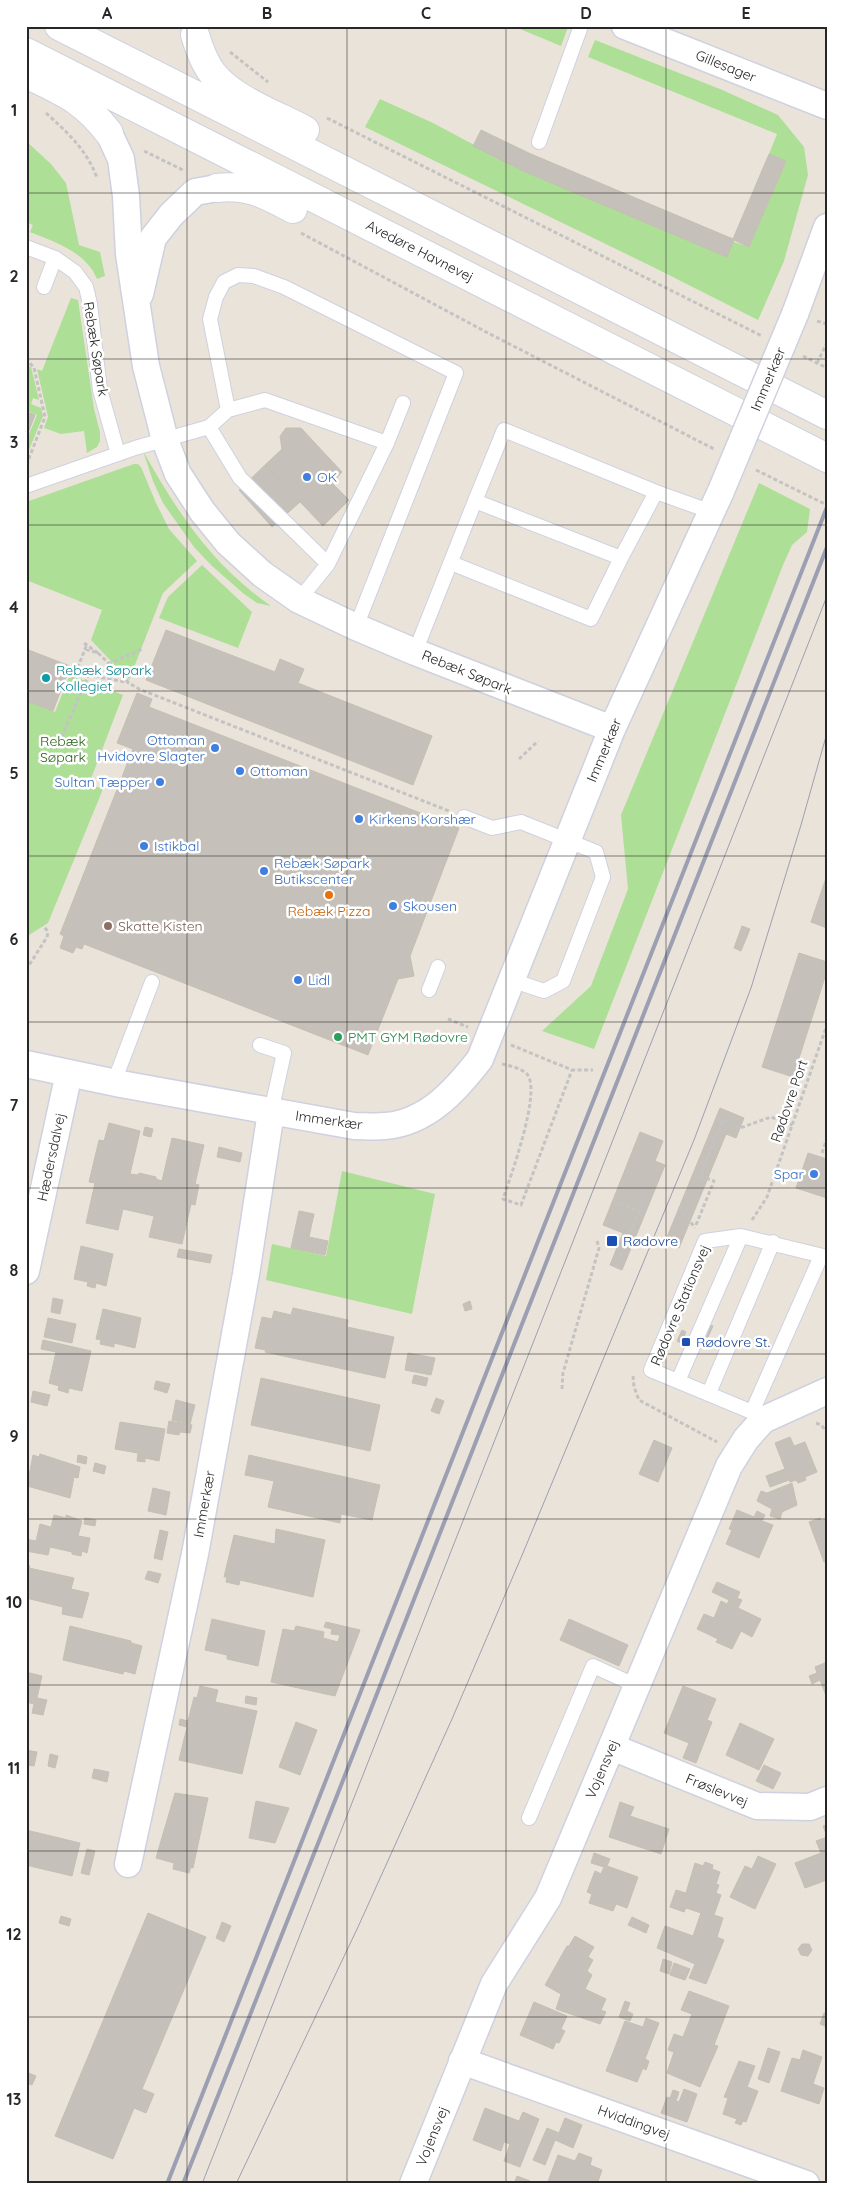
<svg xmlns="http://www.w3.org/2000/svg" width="853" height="2210" viewBox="0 0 853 2210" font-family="Quicksand,sans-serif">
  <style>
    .green { fill: #addf96 }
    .building { fill: #c5c0b9; stroke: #c5bfb3 }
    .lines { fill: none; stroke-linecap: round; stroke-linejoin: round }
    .service-casing { stroke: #cfd1e0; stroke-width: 16 }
    .minor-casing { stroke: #cfd1e0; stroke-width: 29 }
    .tertiary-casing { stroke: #cfd1e0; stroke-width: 30 }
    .path { stroke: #c3c3c3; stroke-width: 3; stroke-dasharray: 4 2.5; stroke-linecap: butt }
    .service { stroke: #fff; stroke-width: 14 }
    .minor { stroke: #fff; stroke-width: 26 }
    .tertiary { stroke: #fff; stroke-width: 28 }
    .tram { stroke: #9c9fb2; stroke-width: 1 }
    .rail { stroke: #9c9fb2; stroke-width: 4 }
    .minor-bridge-casing { stroke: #cfd1e0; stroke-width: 29; stroke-linecap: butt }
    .minor-bridge { stroke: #fff; stroke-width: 26 }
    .grid { fill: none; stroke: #272727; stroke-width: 1; stroke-opacity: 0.55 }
    .shop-dot { fill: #3f7fe0; stroke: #fff; stroke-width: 2 }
    .culture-dot { fill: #0f9aa8; stroke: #fff; stroke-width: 2 }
    .food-dot { fill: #e8710a; stroke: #fff; stroke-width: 2 }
    .education-dot { fill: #8d6e63; stroke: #fff; stroke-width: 2 }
    .leisure-dot { fill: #2e9e5b; stroke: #fff; stroke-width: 2 }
    .transit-dot { fill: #1a4fb4; stroke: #fff; stroke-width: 2 }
    .labels { text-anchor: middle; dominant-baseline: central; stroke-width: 5; stroke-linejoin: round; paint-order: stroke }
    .street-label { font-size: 14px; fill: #272727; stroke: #fff }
    .shop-label { font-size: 14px; fill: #366cbe; stroke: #fff; text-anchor: start }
    .culture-label { font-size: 14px; fill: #0d838f; stroke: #fff; text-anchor: start }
    .park-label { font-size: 14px; fill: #28611b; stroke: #fff }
    .food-label { font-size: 14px; fill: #c56008; stroke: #fff }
    .education-label { font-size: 14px; fill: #785e54; stroke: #fff; text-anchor: start }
    .leisure-label { font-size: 14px; fill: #27864d; stroke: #fff; text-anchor: start }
    .transit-label { font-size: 14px; fill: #164399; stroke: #fff; text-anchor: start }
    .neatline { fill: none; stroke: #272727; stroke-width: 2 }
    .grid-label { font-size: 16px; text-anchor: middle; font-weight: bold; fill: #272727 }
  </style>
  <rect width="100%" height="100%" fill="#eae3d9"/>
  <path class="green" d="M513 26H566L568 27 561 46Z
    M595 40 720 89 778 115 804 147 808 175 784 261 758 320 653 267 365 127 380 99 433 123 523 171 749 247 786 161 769 154 777 134 588 57Z
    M26 141 51 164 66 183 79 245 100 252 105 276 97 279C86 252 55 242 30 232L33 225 26 222Z
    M71 298 78 300 94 409 100 432V441L97 447 87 453 84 431 61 434 44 428 48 417 37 369 42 371Z
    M26 365 31 367 39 400 33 398 31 404 41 408 43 416 26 457V441L37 415 26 411Z
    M143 451C178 513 211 564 271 606L257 603 244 594 211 565 194 547 163 503 153 481Z
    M134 464H138L141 467 156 503 169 529 197 561 163 593 129 680 91 640 102 610 26 580V502Z
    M759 483 810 509 807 532 792 545 783 565 594 1049 542 1031 591 986 628 889 621 815Z
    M202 565 252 612 238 648 159 618 168 597Z
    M70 675 123 695 89 784 103 789 48 923 29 935 26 934V701L55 712Z
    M342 1171 435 1194 412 1314 266 1280 272 1244 326 1256Z"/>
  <path class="building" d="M481 130 531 154 733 239 769 154 786 161 749 247 734 240 727 257 523 171 473 146Z
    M26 412 35 415 26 438Z
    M286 428H301L342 472 332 483 349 500 323 526 265 465 282 449 280 436Z
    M265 465 300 502 272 527 239 490Z
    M166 630 275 672 280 659 304 669 298 683 432 736 413 785 146 680Z
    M26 649 70 666 53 711 26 701Z
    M137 693 152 699 149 707 459 828 410 956 414 976 398 979 368 1055 84 944 82 949 76 947 73 953 60 948 64 936 60 934 133 749 117 743Z
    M827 875V928L811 922Z
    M742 926 750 929 741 951 734 948Z
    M799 953 827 962V971L793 1077 762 1067Z
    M720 1108 744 1118 736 1138 726 1134 679 1248 665 1242Z
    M109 1123 140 1131 130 1174 138 1175 139 1173 156 1177V1179L162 1181 172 1138 204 1145 195 1184 199 1185 195 1205 191 1204 182 1244 149 1237 154 1216 123 1209 118 1230 86 1223 95 1183 89 1182 99 1140 104 1141Z
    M145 1127 153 1129 151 1137 143 1135Z
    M640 1132 663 1141 655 1161 665 1165 622 1270 610 1265 623 1233 603 1225Z
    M219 1147 242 1153 240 1162 217 1157Z
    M808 1153 827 1159V1198L796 1188Z
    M299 1211 314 1214 309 1237 328 1241 325 1255 291 1248Z
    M81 1246 113 1254 106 1286 96 1283 95 1288 87 1286 88 1282 74 1279Z
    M179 1249 212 1255 210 1263 177 1257Z
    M53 1298 63 1300 60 1314 51 1312Z
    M470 1301 472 1309 465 1311 463 1304Z
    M293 1308 348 1320 347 1327 394 1337 385 1378 265 1352 266 1350 255 1348 262 1317 272 1319 274 1311 291 1315Z
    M103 1309 141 1318 135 1348 114 1343V1347L100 1344 101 1340 96 1339Z
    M48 1318 76 1324 72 1343 44 1337Z
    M708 1324 713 1326 708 1337 703 1335Z
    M682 1330 686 1332 681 1343 677 1341Z
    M43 1340 91 1351 82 1391 69 1388 68 1393 58 1390 59 1386 49 1383 56 1352 41 1349Z
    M408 1353 435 1358 431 1375 405 1370Z
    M414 1375 428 1378 426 1386 412 1383Z
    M261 1378 380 1405 370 1451 251 1425Z
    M156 1381 170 1384 167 1393 154 1389Z
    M33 1391 50 1395 47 1406 31 1402Z
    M436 1398 444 1401 439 1414 431 1411Z
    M176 1400 195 1405 190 1424 172 1420Z
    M169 1421 192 1425 190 1433 180 1432 179 1435 167 1433Z
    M120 1422 165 1429 159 1461 145 1458V1462L137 1461 138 1453 115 1449Z
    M790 1437 794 1446 805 1442 817 1472 805 1477 806 1480 798 1483 796 1480 790 1482 789 1480 770 1487 766 1476 785 1469 775 1443Z
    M654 1440 672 1448 658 1482 639 1474Z
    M40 1454 80 1467 78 1478 74 1477 70 1498 27 1486 33 1455 39 1457Z
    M78 1455 87 1457 86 1464 77 1462Z
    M249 1455 380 1485 372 1520 341 1514 340 1523 268 1507 274 1481 245 1475Z
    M95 1463 106 1466 104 1474 93 1471Z
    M792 1483 797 1505 782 1512 780 1519 770 1516 772 1509 757 1501 761 1491 767 1493Z
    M153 1488 170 1492 166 1515 148 1511Z
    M737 1510 754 1517 757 1511 765 1515 762 1521 773 1525 759 1558 726 1544 732 1530 729 1529Z
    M54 1515 66 1518V1515L82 1521 78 1536 90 1538 87 1553 82 1551 81 1556 72 1554V1552L50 1547 48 1555 26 1551V1539L36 1541 40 1524 51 1527Z
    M85 1518 96 1520 95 1526 84 1524Z
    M820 1518 821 1521 827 1519V1561L824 1562 809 1522Z
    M276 1529 325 1540 313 1597 240 1580 239 1585 226 1582 227 1577H224L234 1535 275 1544Z
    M160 1530 168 1532 162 1560 154 1558Z
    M26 1565 30 1566 29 1568 74 1578 71 1589 89 1593 82 1618 62 1614 63 1607 26 1598Z
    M148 1571 161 1574 158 1583 145 1579Z
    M717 1582 740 1592 737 1598 742 1600 738 1608 761 1619 752 1637 741 1631 732 1649 716 1642 718 1639 697 1629 704 1614 714 1618 721 1601 727 1604 729 1600 712 1592Z
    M212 1619 265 1631 258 1666 227 1659V1655L205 1650Z
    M569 1619 628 1645 619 1666 560 1640Z
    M326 1622 360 1630 335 1696 271 1682 283 1629 294 1631 296 1626 324 1632 323 1638 338 1642 340 1635 331 1634 332 1629 324 1627Z
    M70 1626 131 1641V1643L142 1646 135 1674 124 1671 123 1674 63 1660Z
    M827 1662V1698L820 1680 812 1684 809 1676 817 1673 815 1667Z
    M26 1672 42 1676 37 1698 47 1700 43 1715 32 1713 34 1704 26 1702Z
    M200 1686 218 1690 215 1702 257 1711 242 1774 179 1760 187 1727 179 1725 180 1719 188 1721 194 1697 197 1698Z
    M683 1686 716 1699 707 1720 712 1722 696 1763 683 1758 689 1743 664 1733Z
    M246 1696 257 1698 256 1705 245 1703Z
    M296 1722 317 1730 300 1775 279 1767Z
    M740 1723 774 1739 759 1770 726 1755Z
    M26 1750 37 1752 34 1766 26 1765Z
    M50 1754 58 1756 55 1768 48 1766Z
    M764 1765 781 1773 773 1789 756 1781Z
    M94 1769 109 1772 107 1782 92 1778Z
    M175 1793 208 1798 193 1868 191 1867 189 1873 173 1869 174 1863 156 1858Z
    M256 1801 289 1808 275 1843 249 1838Z
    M620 1802 634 1807 630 1816 669 1829 661 1854 609 1837Z
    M827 1825V1836L823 1826Z
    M26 1830 80 1843 72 1876 26 1865Z
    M827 1837V1880L805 1888 795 1863 821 1853 816 1841Z
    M87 1849 95 1851 89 1875 81 1873Z
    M594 1853 610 1859 607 1866 638 1877 627 1908 616 1904 613 1911 589 1903 592 1894 587 1892 595 1871 601 1874 604 1867 591 1863Z
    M758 1856 776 1864 755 1909 730 1897 745 1866 752 1869Z
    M705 1862 713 1865 712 1869 720 1872 716 1884 719 1885 716 1893 721 1895 714 1915 723 1918 717 1937 724 1940 706 1984 689 1978 695 1964 657 1948 665 1926 693 1936 701 1913 686 1908 684 1912 670 1907 676 1890 686 1893 695 1863 703 1866Z
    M148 1913 206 1937 142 2089 154 2094 146 2113 134 2108 113 2159 55 2136Z
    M61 1916 71 1919 69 1926 59 1923Z
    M632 1917 649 1925 646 1933 628 1925Z
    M222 1922 231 1926 224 1942 216 1938Z
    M575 1936 594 1947 588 1957 593 1960 587 1971 592 1975 585 1989 606 1999 601 2010 606 2012 600 2024 556 2009 561 1994 545 1985 567 1946H569Z
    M802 1944H809L812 1950 808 1956 801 1955 798 1949Z
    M663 1959 672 1962 669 1974 660 1971Z
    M674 1963 690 1969 685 1980 670 1975Z
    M689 1991 729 2006 714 2045 718 2046 700 2087 667 2073 674 2052 668 2050 674 2034 683 2037 692 2014 681 2010Z
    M625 2001 630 2003 627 2011 633 2014 630 2021 619 2017Z
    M534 2002 567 2016 561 2029 565 2031 559 2043 556 2042 553 2049 520 2035Z
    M824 2013 827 2014V2027L820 2024Z
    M646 2018 659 2023 645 2059 649 2061 646 2070 643 2068 637 2082 606 2071 625 2021 643 2027Z
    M768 2048 780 2052 769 2083 758 2079Z
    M803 2050 822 2057 813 2084 824 2088 819 2104 781 2091 792 2058 800 2060Z
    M739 2061 755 2066 747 2087 758 2091 746 2122 743 2121 741 2125 735 2123 737 2119 723 2114 728 2098 724 2097Z
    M26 2072 36 2076 32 2085 26 2083Z
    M684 2089 697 2094 687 2122 661 2113 667 2097 670 2098 673 2090 679 2092 676 2101 679 2102Z
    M485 2108 519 2121 523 2112 539 2119 520 2167 504 2161 510 2144 504 2142 501 2151 473 2140Z
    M565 2118 582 2125 573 2148 555 2140 545 2165 533 2160 547 2128 559 2133Z
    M579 2153 592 2158 590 2165 602 2170 597 2184H547L558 2155 575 2161Z
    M517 2176 530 2181 528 2184H514Z"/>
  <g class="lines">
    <g class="service-casing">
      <path id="service" d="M539 142 581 26
        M26 247 55 258 75 272 86 287 90 304 100 390 118 454
        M44 287 55 258
        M228 410 210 319 216 297 224 282 238 275 254 276 284 287 456 373 356 627
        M209 427 240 478 328 564 299 600
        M387 443 403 403
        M26 486 135 448 209 427 228 410 265 400 387 443 328 564
        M475 501 504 430 656 492
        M451 563 591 619 621 558
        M415 652 475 501 621 558 656 492 712 512
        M464 817 492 828 521 822 596 852 603 877 563 981 544 991 511 980
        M429 990 438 967
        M260 1045 284 1053 271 1112
        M114 1082 152 982
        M678 1381 741 1236
        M709 1393 773 1242
        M752 1412 821 1256
        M763 1420 752 1412 651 1370 705 1241 741 1236 827 1257
        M529 1818 593 1666 637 1686"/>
    </g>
    <g class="minor-casing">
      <path id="minor" d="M625 26 827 106
        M109 133 121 159 126 196 129 254 146 366 165 440 178 474 202 511 228 543 262 574 299 600 356 627 415 652 612 729
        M140 294 153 238 171 215 195 192 217 188
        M795 314 827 227
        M26 1064 121 1084 354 1126C364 1126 375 1127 385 1126 427 1123 456 1090 480 1059L612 729 721 491
        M26 1271 69 1073
        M612 1747 757 1806 810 1807 827 1800
        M128 1864 195 1554 246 1274 271 1112
        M462 2061 806 2184
        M413 2184 494 1984 548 1898 729 1466 746 1439 763 1420 827 1391"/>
    </g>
    <g class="tertiary-casing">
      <path id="tertiary" d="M59 26 827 415
        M195 35C199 48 204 63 213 74 232 99 277 115 305 130
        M26 52 827 458
        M26 74C63 92 83 99 109 133
        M217 188C248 184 266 195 293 209"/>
    </g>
    <path class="path" d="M230 52 268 82
      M46 113C67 132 87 150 97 178
      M327 118 762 336
      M144 151 185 171
      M301 233 488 333 714 449
      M817 321 827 324
      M803 356 827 368
      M26 358 34 368 45 417 26 466
      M817 363 827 343
      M756 470 827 505
      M84 643 98 653 85 649
      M98 653 129 683 139 689 449 811
      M108 664 142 649
      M76 671C93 678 111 678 129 683
      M68 692 87 644
      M59 743 88 676
      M519 759 538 741
      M26 970 47 937 48 932 43 925
      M448 1019 468 1027
      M511 1045 572 1070H593
      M502 1064C510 1066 521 1068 527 1074 542 1091 510 1178 503 1199L521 1205 572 1070
      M723 1121 740 1128 771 1117 792 1125
      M822 1153 827 1138
      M620 1204 645 1214
      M679 1207 695 1228
      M752 1220 767 1197 827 1025
      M696 1225 714 1181 700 1176 723 1121 716 1119
      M616 1268 646 1194
      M633 1376 634 1387 639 1400 717 1442
      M562 1389 563 1373 599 1248 597 1241
      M816 1423 821 1425 827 1432"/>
    <use href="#service" class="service"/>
    <use href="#minor" class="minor"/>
    <use href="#tertiary" class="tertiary"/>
    <path class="tram" d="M202 2184 827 596
      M236 2184 358 1927 452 1719 523 1553 694 1140 751 988 801 825 827 733"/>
    <path class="rail" d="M167 2184 827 507
      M183 2184 338 1793 827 547"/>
    <g class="minor-bridge-casing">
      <path id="minor-bridge" d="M721 491 795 314"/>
    </g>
    <use href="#minor-bridge" class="minor-bridge"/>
  </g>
  <path class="grid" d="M187 26V2184M347 26V2184M506 26V2184M666 26V2184M26 193H827M26 359H827M26 525H827M26 691H827M26 856H827M26 1022H827M26 1188H827M26 1354H827M26 1519H827M26 1685H827M26 1851H827M26 2017H827"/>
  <g class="shop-dot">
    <circle cx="307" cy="477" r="5"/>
    <circle cx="215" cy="748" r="5"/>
    <circle cx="240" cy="771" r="5"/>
    <circle cx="160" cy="782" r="5"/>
    <circle cx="359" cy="819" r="5"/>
    <circle cx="144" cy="846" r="5"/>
    <circle cx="264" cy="871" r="5"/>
    <circle cx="393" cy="906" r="5"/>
    <circle cx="298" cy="980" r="5"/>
    <circle cx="814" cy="1174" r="5"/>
  </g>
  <circle class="culture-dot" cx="46" cy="678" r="5"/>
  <circle class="food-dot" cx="329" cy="895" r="5"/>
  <circle class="education-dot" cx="108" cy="926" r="5"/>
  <circle class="leisure-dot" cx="338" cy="1037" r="5"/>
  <g class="transit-dot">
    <rect x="606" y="1235" width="12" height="12" rx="2.5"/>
    <rect x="681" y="1337" width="10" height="10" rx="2.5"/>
  </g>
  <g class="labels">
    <g class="street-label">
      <text transform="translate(726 66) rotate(22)">Gillesager</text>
      <text transform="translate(420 251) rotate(27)">Avedøre Havnevej</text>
      <text transform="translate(96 349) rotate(81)">Rebæk Søpark</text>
      <text transform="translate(768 379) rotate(-67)">Immerkær</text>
      <text transform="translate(467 672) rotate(22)">Rebæk Søpark</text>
      <text transform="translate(604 750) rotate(-67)">Immerkær</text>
      <text transform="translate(789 1101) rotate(-71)">Rødovre Port</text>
      <text transform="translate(329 1120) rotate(8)">Immerkær</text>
      <text transform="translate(51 1157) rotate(-78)">Hædersdalvej</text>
      <text transform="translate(680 1305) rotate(-67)">Rødovre Stationsvej</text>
      <text transform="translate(204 1504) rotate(-80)">Immerkær</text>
      <text transform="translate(602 1769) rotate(-67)">Vojensvej</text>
      <text transform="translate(717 1790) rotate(22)">Frøslevvej</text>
      <text transform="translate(634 2122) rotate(20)">Hviddingvej</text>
      <text transform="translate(432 2136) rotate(-68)">Vojensvej</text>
    </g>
    <g class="shop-label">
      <text x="317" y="477">OK</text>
      <text x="205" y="740" text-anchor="end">Ottoman<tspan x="205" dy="16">Hvidovre Slagter</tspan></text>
      <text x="250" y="771">Ottoman</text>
      <text x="150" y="782" text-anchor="end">Sultan Tæpper</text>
      <text x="369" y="819">Kirkens Korshær</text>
      <text x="154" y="846">Istikbal</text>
      <text x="274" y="863">Rebæk Søpark<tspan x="274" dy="16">Butikscenter</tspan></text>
      <text x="403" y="906">Skousen</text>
      <text x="308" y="980">Lidl</text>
      <text x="804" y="1174" text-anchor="end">Spar</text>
    </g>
    <g class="culture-label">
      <text x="56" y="670">Rebæk Søpark<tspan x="56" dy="16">Kollegiet</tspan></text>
    </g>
    <g class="park-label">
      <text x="63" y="741">Rebæk<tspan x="63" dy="16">Søpark</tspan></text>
    </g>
    <g class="food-label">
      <text x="329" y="911">Rebæk Pizza</text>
    </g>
    <g class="education-label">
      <text x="118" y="926">Skatte Kisten</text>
    </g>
    <g class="leisure-label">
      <text x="348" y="1037">PMT GYM Rødovre</text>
    </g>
    <g class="transit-label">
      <text x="623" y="1241">Rødovre</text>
      <text x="696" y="1342">Rødovre St.</text>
    </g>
  </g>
  <rect width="853" height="2210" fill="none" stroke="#ffffff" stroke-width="55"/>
  <rect x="28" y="28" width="798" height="2154" class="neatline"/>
  <g class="grid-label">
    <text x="107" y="19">A</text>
    <text x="267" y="19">B</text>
    <text x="426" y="19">C</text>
    <text x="586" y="19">D</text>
    <text x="746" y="19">E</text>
    <text x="14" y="116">1</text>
    <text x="14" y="282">2</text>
    <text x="14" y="448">3</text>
    <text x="14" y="613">4</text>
    <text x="14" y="779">5</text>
    <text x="14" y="945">6</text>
    <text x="14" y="1111">7</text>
    <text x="14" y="1276">8</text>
    <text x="14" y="1442">9</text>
    <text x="14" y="1608">10</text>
    <text x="14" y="1774">11</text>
    <text x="14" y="1940">12</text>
    <text x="14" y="2105">13</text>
  </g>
</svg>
